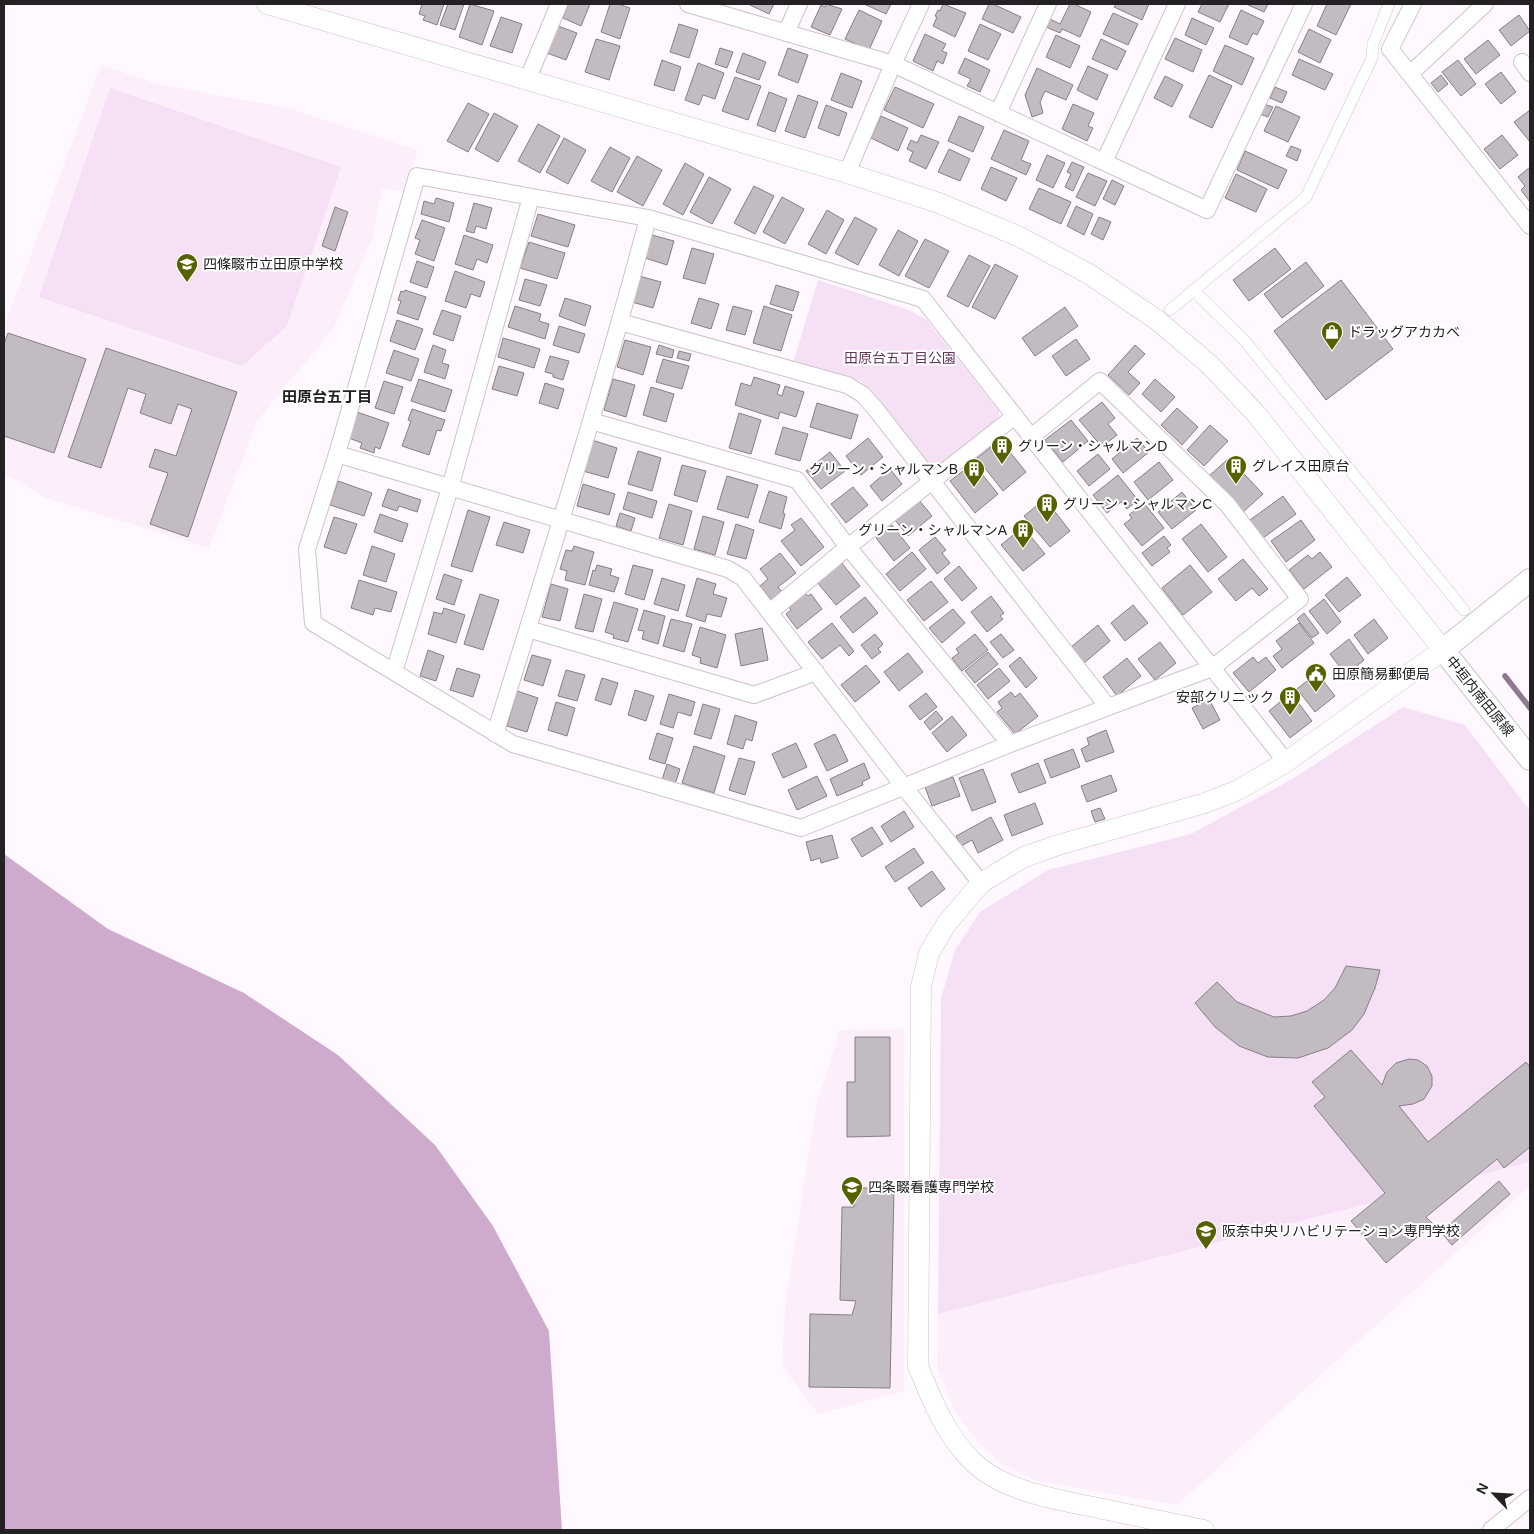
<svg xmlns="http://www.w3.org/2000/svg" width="1534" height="1534" viewBox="0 0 1534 1534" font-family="Helvetica,'Noto Sans JP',sans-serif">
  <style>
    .built { fill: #fdeefc }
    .green { fill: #f6e0f5 }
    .forest { fill: #ceabcd }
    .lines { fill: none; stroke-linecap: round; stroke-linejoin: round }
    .stream { stroke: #907890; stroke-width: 5.5 }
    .building { fill: #c2bbc2; stroke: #867f85 }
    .pedestrian-casing { stroke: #cbc4cb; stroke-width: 12 }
    .minor-casing { stroke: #cbc4cb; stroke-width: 18 }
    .tertiary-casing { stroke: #cbc4cb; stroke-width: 21 }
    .secondary-casing { stroke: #cbc4cb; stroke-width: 24 }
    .pedestrian { stroke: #fff; stroke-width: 11 }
    .minor { stroke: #fff; stroke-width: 16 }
    .tertiary { stroke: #fff; stroke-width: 20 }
    .secondary { stroke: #fff; stroke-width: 22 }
    .labels { text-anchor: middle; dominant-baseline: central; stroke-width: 4; stroke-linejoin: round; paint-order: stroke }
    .poi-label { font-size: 14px; fill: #242124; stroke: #fff; text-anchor: start }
    .park-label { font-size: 14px; fill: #613461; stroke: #fff }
    .street-label { font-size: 14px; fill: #242124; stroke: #fff }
    .neighbourhood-label { font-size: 15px; font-weight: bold; fill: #242124; stroke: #fff }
  </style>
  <rect width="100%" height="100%" fill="#fff9ff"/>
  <path class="built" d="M101 65 161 85 284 107 418 150 403 191 382 189 372 239 334 328 257 421 209 548 46 498 4 473V327Z
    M904 1029V1391L818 1414 782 1365 785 1307 816 1106 840 1030Z
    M1530 1048V1186L1177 1505 1038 1481 1004 1465 980 1445 955 1412 937 1366 938 1314Z"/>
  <path class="green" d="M110 88 341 167 287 326 242 366 39 297Z
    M818 280 909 310 927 320 999 411 998 423 959 452 932 469 861 381 793 363Z
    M1403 707 1465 725 1530 811V1162L938 1314 941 998 955 950 980 912 1048 870 1191 834 1294 778Z"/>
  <path class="forest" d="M4 854 108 929 244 993 338 1055 435 1145 493 1226 549 1331 562 1530H4Z"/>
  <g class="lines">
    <path class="stream" d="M1505 676 1530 708"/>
  </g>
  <path class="building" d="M422 4H444L437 25 423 20 425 16 419 14Z
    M448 4H464L455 30 440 25Z
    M470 4 494 11 482 45 459 37Z
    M568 4H590L581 26 563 18Z
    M610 4H618L630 8 620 39 601 32Z
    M748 4H774L769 14Z
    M826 4 842 9 830 35 811 27 821 5 825 7Z
    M864 4H891L886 14Z
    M943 4 966 13 955 37 933 26 937 17 935 16 938 10 940 11Z
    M989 4H993L1021 17 1013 33 982 19Z
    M1070 4H1074L1091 12 1080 37 1062 29 1060 33 1046 27 1050 19 1060 24Z
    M1116 4H1149L1142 20 1114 7Z
    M1202 4H1229L1220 22 1198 12Z
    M1246 4H1268L1264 12Z
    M1327 4H1351L1336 35 1317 26Z
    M859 10 882 21 869 50 845 39Z
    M1241 10 1264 21 1257 35 1253 33 1247 45 1229 37Z
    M1113 13 1138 24 1128 45 1103 34Z
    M1519 15 1530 31 1511 46 1499 30Z
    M501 17 522 24 512 53 490 46Z
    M1192 18 1214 28 1206 45 1185 35Z
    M679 24 698 30 689 58 670 52Z
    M980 24 1001 34 988 60 968 51Z
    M558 26 577 33 566 60 547 53Z
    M1309 29 1331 40 1320 63 1298 52Z
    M925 34 946 44 942 51 947 53 943 64 937 61 933 71 913 61Z
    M1056 35 1080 46 1070 68 1046 57Z
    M1175 38 1202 50 1193 72 1165 59Z
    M596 39 620 46 609 80 585 72Z
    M1101 39 1126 51 1117 70 1092 59Z
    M1488 40 1500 55 1476 74 1464 59Z
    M1225 45 1254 58 1242 85 1213 71Z
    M720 48 733 52 727 68 715 64Z
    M788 48 808 55 798 83 778 75Z
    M743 53 766 62 759 80 736 72Z
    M965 58 990 70 980 92 967 86 971 79 958 73Z
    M1299 59 1333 74 1325 90 1292 75Z
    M662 60 681 67 674 91 654 85Z
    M1458 60 1476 84 1461 96 1442 72Z
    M698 63 724 73 715 99 703 95 699 105 685 100Z
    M1088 66 1108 75 1097 100 1077 90Z
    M1037 68 1073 85 1066 100 1045 91 1040 102 1043 113 1032 117 1025 95Z
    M1501 72 1516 92 1501 104 1485 84Z
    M841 73 862 81 852 108 831 100Z
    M1209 75 1232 86 1212 128 1189 117Z
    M1441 75 1448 84 1438 92 1431 83Z
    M1165 76 1183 85 1172 107 1154 98Z
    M735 77 761 86 748 120 722 111Z
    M895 87 934 104 923 128 884 110Z
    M1275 87 1287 92 1282 103 1270 98Z
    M769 92 787 99 775 132 757 125Z
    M798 95 818 102 805 138 785 131Z
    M468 103 489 114 468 152 447 141Z
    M1073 104 1094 113 1088 126 1093 128 1087 141 1062 129Z
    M1264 104 1273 107 1268 117 1260 114Z
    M826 105 847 113 839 136 818 128Z
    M1276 106 1300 117 1288 142 1264 131Z
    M1530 110V142L1514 122Z
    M494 113 518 126 498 162 475 149Z
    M881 116 908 128 898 151 871 138Z
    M959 116 984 127 973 152 948 141Z
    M538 124 560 136 540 173 518 161Z
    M1004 130 1029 141 1021 160 1031 164 1026 175 991 159Z
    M921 135 939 142 926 169 909 161 913 152 907 149 911 140 917 143Z
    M1502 135 1518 155 1500 169 1484 149Z
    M564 138 586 150 568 184 546 172Z
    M1291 146 1301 150 1297 161 1286 156Z
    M610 147 630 158 612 192 591 181Z
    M949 149 970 159 960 181 938 172Z
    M1245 151 1287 170 1278 189 1237 170Z
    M1047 155 1065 163 1053 188 1036 180Z
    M637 156 662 170 643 206 617 192Z
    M1072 162 1084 167 1073 191 1065 187 1071 174 1067 172Z
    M685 163 704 174 683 215 663 204Z
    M991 167 1017 178 1006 201 981 189Z
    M1530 167V202L1521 190 1525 186 1518 177Z
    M1088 173 1107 181 1095 206 1076 197Z
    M1236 174 1267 189 1256 212 1225 198Z
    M709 177 731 189 712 224 690 212Z
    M1112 180 1124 186 1115 205 1103 199Z
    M754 186 774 196 755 234 734 223Z
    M1039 188 1071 202 1061 224 1029 209Z
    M782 197 804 209 785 244 763 232Z
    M436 198 454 203 449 222 421 214 424 201 434 204Z
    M474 203 492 208 486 229 476 226 474 233 466 231Z
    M1076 206 1093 214 1084 235 1067 226Z
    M335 207 348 212 335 251 322 246Z
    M827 210 844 220 826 254 808 244Z
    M538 214 575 225 568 247 531 236Z
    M855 217 877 229 858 265 835 253Z
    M1099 217 1111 222 1103 240 1091 234Z
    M422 220 445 228 434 261 415 254 420 240 415 238Z
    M898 230 918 241 899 276 879 265Z
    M464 235 493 245 487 263 477 259 473 270 455 264Z
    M652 235 674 241 667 265 645 258Z
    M925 239 949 251 929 288 905 276Z
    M529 242 565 253 557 279 520 268Z
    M692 248 714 254 705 284 683 278Z
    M1275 248 1291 269 1249 301 1233 280Z
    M969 255 990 266 968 307 947 296Z
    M417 261 434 267 427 288 410 282Z
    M1306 262 1324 286 1282 318 1264 294Z
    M995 264 1018 276 995 319 972 307Z
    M455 271 485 282 480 297 471 294 466 308 445 301Z
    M639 276 661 282 653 308 632 302Z
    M525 279 547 285 540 306 519 300Z
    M1341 280 1393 349 1326 400 1274 331Z
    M776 285 799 292 793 311 770 304Z
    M405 290 426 297 418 320 397 313 401 301 398 300 401 291 404 292Z
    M565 298 591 306 585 326 559 316Z
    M699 298 719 304 711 329 691 323Z
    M515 306 541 314 539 321 549 324 545 339 508 327Z
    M733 306 752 311 745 335 726 330Z
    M764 306 792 315 781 351 753 343Z
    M1065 307 1078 326 1035 356 1022 338Z
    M442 310 461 316 453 341 433 334Z
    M397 320 423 329 415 350 390 341Z
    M559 326 585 334 579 353 553 345Z
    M8 333 86 359 54 453 4 436V344Z
    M503 338 540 349 534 368 498 357Z
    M1076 339 1090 359 1066 376 1052 356Z
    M625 340 651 347 643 375 617 367Z
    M433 345 446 350 442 363 449 365 445 379 424 372Z
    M659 345 674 350 672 358 656 354Z
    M1135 345 1145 354 1128 372 1140 383 1129 395 1108 375Z
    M106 348 237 392 188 537 150 524 168 473 149 467 155 449 176 456 192 409 178 404 171 424 140 413 146 394 128 388 101 468 68 457Z
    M394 350 419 359 411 381 386 373Z
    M679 351 691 354 689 361 677 358Z
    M550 356 569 361 563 380 553 377V374L545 372Z
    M663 359 689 366 682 389 656 382Z
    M499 366 524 373 517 396 492 389Z
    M754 377 780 385 777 394 782 396 785 386 804 392 796 417 780 412 778 419 735 405 741 383 751 386Z
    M419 379 452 390 445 412 411 401Z
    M613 379 635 385 626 417 604 410Z
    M1155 379 1175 397 1161 412 1142 394Z
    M384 381 403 387 394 414 375 408Z
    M545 383 564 389 558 409 539 403Z
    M651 387 674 394 666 422 643 415Z
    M1102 402 1115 418 1108 424 1117 435 1102 447 1079 420Z
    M817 403 858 415 851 439 810 427Z
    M1177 408 1198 427 1182 445 1161 425Z
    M412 409 445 420 441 431 437 430 429 455 402 446 411 421 408 420Z
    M357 412 389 423 380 449 375 447 374 453 360 448 362 443 349 438Z
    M739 413 761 420 751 454 729 448Z
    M1071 420 1088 441 1063 462 1045 440Z
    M1210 425 1228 441 1204 466 1187 450Z
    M783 427 808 434 800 461 775 454Z
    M868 438 883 457 861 475 846 456Z
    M1137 438 1149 452 1123 473 1112 459Z
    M592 440 617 448 608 478 583 471Z
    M1000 440 1026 472 1003 491 977 458Z
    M638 451 661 458 652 491 628 484Z
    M830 452 845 471 821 489 806 471Z
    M1098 454 1110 469 1089 486 1077 471Z
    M1229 458 1263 494 1242 513 1209 476Z
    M1159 462 1173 480 1148 500 1134 482Z
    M973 463 998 494 975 513 950 481Z
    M682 465 706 471 697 502 674 495Z
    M890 469 902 484 882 501 870 486Z
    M1118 475 1138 500 1127 509 1121 502 1107 513 1093 495Z
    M727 476 758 485 748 518 717 509Z
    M338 481 372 493 364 516 330 505Z
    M583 484 615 494 609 515 577 506Z
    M853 487 868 505 846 523 831 504Z
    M388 489 421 500 417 512 399 506 397 511 382 506Z
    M769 491 787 497 783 513 785 514 781 529 759 522Z
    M628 492 657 501 652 518 623 509Z
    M1182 492 1196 510 1172 529 1158 512Z
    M1283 496 1296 514 1263 538 1250 520Z
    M1045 499 1070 531 1050 547 1024 516Z
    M919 500 932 516 908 536 895 520Z
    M1144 503 1164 528 1142 546 1124 524 1132 518 1129 515Z
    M669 504 692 511 683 545 659 538Z
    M468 510 490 517 472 572 451 566Z
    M620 513 635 518 631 531 616 526Z
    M380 514 408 524 402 542 374 532Z
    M703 516 724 522 715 555 694 549Z
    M334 517 357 524 346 554 324 547Z
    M801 518 824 547 801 566 781 541 795 530 791 525Z
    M1301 520 1315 540 1286 562 1271 541Z
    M504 522 530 530 523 553 496 545Z
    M736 524 754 530 746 559 727 554Z
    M1201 524 1227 557 1208 572 1182 539Z
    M892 525 910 548 894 561 876 538Z
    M1023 527 1045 554 1023 571 1001 545Z
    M1164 536 1171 545 1167 548 1170 552 1152 566 1142 553Z
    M935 537 946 550 942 553 950 563 937 574 919 550Z
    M372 546 395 554 386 582 363 575Z
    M574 546 594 552 585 585 565 580 567 571 560 569 566 550 572 551Z
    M912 552 926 569 900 591 886 574Z
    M1320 552 1332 567 1304 589 1289 570 1308 555 1312 559Z
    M780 553 796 573 778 587 782 592 771 600 760 586 768 579 760 569Z
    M1243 559 1268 589 1259 596 1252 588 1236 601 1218 579Z
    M841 562 860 586 836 605 817 582Z
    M597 565 612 569 610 575 619 578 614 592 589 585 593 570 595 571Z
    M633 565 653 570 644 600 625 594Z
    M1190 565 1212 592 1183 615 1162 588Z
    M959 566 977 588 962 601 944 579Z
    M444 574 462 580 454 605 436 599Z
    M1347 577 1361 595 1339 612 1325 595Z
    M662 578 685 585 678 611 654 604Z
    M697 578 716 584 713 594 727 598 721 617 707 614 705 622 686 616Z
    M359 580 397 592 391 612 375 608 373 615 351 608Z
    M931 581 948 602 924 621 907 600Z
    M551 584 568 589 560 621 542 617Z
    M805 593 808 596 811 594 822 609 797 629 786 614 791 610 788 606Z
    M480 594 499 600 483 650 464 644Z
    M584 594 602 599 593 632 575 628Z
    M991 596 1004 613 1000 616 1003 619 987 632 971 612Z
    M865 597 878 613 853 633 840 617Z
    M1324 599 1341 622 1327 634 1309 611Z
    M614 602 638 609 628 642 613 638 614 635 605 632Z
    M1133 605 1148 623 1125 641 1111 623Z
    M444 608 465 615 456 643 428 634 434 612 442 614Z
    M953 609 965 623 942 643 929 628Z
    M644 610 665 616 658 644 642 639 644 631 638 630Z
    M1304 613 1319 633 1312 638 1297 619Z
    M671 619 692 624 684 652 663 646Z
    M1374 619 1388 638 1368 654 1354 635Z
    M832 623 854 651 849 656 840 645 822 659 808 642Z
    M1299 623 1314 643 1282 668 1273 656 1282 649 1276 641Z
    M1098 625 1110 641 1084 663 1071 647Z
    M700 627 726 635 717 668 700 663 701 658 692 655Z
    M762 628 768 660 741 666 735 634Z
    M875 634 883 644 878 649 881 652 872 659 861 645Z
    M975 634 988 650 962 671 952 658 959 653 956 649Z
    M1001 634 1014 650 1003 658 990 642Z
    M1349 639 1364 660 1346 675 1330 654Z
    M1160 642 1176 663 1155 680 1138 659Z
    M428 650 444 656 436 681 420 676Z
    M988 652 998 664 975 683 965 671Z
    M908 653 923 672 899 691 884 672Z
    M532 655 551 660 543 686 524 680Z
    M1020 657 1037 678 1026 688 1009 666Z
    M1253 657 1258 663 1266 657 1276 670 1249 692 1233 673Z
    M1127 658 1141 676 1117 696 1103 677Z
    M866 665 880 682 855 702 841 685Z
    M457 668 480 675 473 697 450 690Z
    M999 668 1010 681 988 699 977 685Z
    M566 670 585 675 577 701 558 696Z
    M1317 673 1335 696 1315 712 1297 689Z
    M602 678 618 683 611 705 595 700Z
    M635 690 654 696 646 721 628 715Z
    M517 691 538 698 527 732 507 726Z
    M1011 692 1015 697 1020 693 1038 716 1015 734 997 712 1002 708 998 702Z
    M926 693 937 707 920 720 909 706Z
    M1291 693 1312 721 1290 738 1269 711Z
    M669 694 695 702 691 716 678 712 673 728 660 724Z
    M1209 699 1220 720 1203 729 1192 708Z
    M556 702 575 708 567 736 548 730Z
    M703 704 720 709 711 739 694 734Z
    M936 711 943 719 930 730 924 722Z
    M735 715 757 722 752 741 746 739 743 749 727 744Z
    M952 716 967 735 947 752 932 733Z
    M1106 730 1114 752 1086 762 1081 749 1089 745 1087 738Z
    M657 733 673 738 665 764 649 759Z
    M835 734 848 761 827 771 814 744Z
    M796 743 807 767 783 778 772 754Z
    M694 746 725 756 714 793 682 783Z
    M1073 749 1080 767 1051 778 1044 760Z
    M739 758 755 762 745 795 729 790Z
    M864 763 870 778 862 782 863 785 837 796 830 779Z
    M1038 763 1046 783 1019 793 1011 774Z
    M667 764 680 769 675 784 662 780Z
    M983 769 996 802 972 811 959 778Z
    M1111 775 1117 791 1087 802 1081 786Z
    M817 776 827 796 797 810 788 790Z
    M953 777 960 796 932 806 925 787Z
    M1035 803 1043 824 1012 836 1004 815Z
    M1100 808 1105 819 1095 822 1091 811Z
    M904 811 914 827 891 842 881 826Z
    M991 817 1003 840 978 853 972 840 961 846 956 836Z
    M872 827 883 844 862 857 851 839Z
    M832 835 838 858 821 863 820 858 811 861 806 842Z
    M914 848 924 863 895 882 885 867Z
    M932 871 945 889 921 907 908 888Z
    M1346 966 1380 970 1375 988 1364 1014 1352 1030 1328 1048 1298 1058 1268 1057 1239 1046 1215 1027 1195 1003 1217 982 1237 1002 1274 1017 1291 1016 1307 1011 1324 1000 1335 988Z
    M855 1037H890V1136L847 1137V1082H855Z
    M1351 1050 1382 1085 1387 1072 1396 1063 1409 1059 1418 1060 1427 1066 1432 1076V1086L1424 1099 1413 1104 1399 1106 1428 1142 1526 1062 1530 1067V1147L1504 1168 1497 1159 1426 1217 1433 1224 1386 1263 1351 1221 1385 1193 1314 1106 1325 1097 1312 1082Z
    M1499 1181 1510 1194 1452 1245 1441 1232Z
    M854 1188H894L890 1388 809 1387 810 1314 852 1315 856 1301 840 1300 842 1207H854Z"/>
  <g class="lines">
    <g class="pedestrian-casing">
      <path id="pedestrian" d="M1193 290 1245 341 1464 610
        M1170 310 1306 197 1372 58 1373 44 1389 4"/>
    </g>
    <g class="minor-casing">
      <path id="minor" d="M688 4 893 64 1207 210 1304 4
        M1413 4 1390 49 1530 226
        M786 33 799 4
        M1522 62 1530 73
        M1410 74 1485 4
        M527 81 559 4
        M998 113 1048 4
        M1104 162 1177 4
        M847 173 893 64 921 4
        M620 322 847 385 862 394 874 407 1108 707
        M591 421 797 480 848 547 1010 744
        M1031 437 1100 381 1227 504 1300 599 1212 668 1010 744 801 828 513 744 313 623 307 549 337 454 417 176 648 218 923 299 1286 762
        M337 454 728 569 743 578 904 787 981 883
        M770 612 848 547 1015 416
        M528 629 754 695 816 672
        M394 672 450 488 531 197
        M495 734C548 563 602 392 648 218
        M1491 1530 1530 1498"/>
    </g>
    <g class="tertiary-casing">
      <path id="tertiary" d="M267 4 847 173 939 203 1020 237 1089 274 1157 320 1210 365 1257 415 1443 650 1286 762 1238 790 1205 803 1058 845 1024 857 981 883 947 923 929 953 921 987 918 1366C932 1400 945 1434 972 1461 1005 1493 1060 1500 1103 1509 1136 1516 1170 1523 1204 1530"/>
    </g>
    <g class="secondary-casing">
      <path id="secondary" d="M1530 580 1443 650 1530 759"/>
    </g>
    <use href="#pedestrian" class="pedestrian"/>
    <use href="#minor" class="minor"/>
    <use href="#tertiary" class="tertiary"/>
    <use href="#secondary" class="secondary"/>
  </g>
  <defs>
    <g id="school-pin" transform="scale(1.125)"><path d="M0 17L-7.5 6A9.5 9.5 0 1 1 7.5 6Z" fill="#566100" stroke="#fff"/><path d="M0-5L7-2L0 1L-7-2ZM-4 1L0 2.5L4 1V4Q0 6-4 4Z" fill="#fff"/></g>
    <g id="shop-pin" transform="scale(1.125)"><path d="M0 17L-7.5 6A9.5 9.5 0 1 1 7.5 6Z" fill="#566100" stroke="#fff"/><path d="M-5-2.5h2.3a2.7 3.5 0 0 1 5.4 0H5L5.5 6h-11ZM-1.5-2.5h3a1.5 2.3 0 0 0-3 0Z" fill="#fff"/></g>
    <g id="building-pin" transform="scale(1.125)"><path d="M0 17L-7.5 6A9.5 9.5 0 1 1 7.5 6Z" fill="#566100" stroke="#fff"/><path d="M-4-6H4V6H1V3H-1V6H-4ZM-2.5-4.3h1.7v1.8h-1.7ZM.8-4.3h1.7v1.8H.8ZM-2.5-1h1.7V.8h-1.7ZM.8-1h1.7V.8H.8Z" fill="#fff"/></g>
    <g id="civic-pin" transform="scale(1.125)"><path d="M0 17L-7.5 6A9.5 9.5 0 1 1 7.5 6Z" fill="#566100" stroke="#fff"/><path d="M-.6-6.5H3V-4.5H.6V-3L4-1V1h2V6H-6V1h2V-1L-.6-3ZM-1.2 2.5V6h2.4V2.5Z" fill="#fff"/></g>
    <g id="university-pin" transform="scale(1.125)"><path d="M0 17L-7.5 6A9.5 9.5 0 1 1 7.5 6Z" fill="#566100" stroke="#fff"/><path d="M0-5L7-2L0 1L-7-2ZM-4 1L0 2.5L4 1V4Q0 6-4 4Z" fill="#fff"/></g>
  </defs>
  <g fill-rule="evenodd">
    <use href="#school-pin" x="187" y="264"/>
    <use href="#shop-pin" x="1332" y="332"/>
    <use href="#building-pin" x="1002" y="446"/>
    <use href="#building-pin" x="1236" y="466"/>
    <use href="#building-pin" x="974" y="469"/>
    <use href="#building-pin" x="1047" y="504"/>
    <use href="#building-pin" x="1023" y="530"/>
    <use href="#civic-pin" x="1316" y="674"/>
    <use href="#building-pin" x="1290" y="697"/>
    <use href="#university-pin" x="852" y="1187"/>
    <use href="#university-pin" x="1206" y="1231"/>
  </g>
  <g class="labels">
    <g class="poi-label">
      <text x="203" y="264">四條畷市立田原中学校</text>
      <text x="1348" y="332">ドラッグアカカベ</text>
      <text x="1018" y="446">グリーン・シャルマンD</text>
      <text x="1252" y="466">グレイス田原台</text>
      <text x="958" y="469" text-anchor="end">グリーン・シャルマンB</text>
      <text x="1063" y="504">グリーン・シャルマンC</text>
      <text x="1007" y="530" text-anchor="end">グリーン・シャルマンA</text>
      <text x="1332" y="674">田原簡易郵便局</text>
      <text x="1274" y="697" text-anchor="end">安部クリニック</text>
      <text x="868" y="1187">四条畷看護専門学校</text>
      <text x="1222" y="1231">阪奈中央リハビリテーション専門学校</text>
    </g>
    <g class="park-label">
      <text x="900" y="358">田原台五丁目公園</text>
    </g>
    <g class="street-label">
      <text transform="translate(1480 696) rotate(51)">中垣内南田原線</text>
    </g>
    <g class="neighbourhood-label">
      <text x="327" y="396">田原台五丁目</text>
    </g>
  </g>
  <rect width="1534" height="1534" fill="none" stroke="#242124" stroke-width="10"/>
  <g transform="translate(1494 1494) rotate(295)" stroke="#ffffff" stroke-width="4" paint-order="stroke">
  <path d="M0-4L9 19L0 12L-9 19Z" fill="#242124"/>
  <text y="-8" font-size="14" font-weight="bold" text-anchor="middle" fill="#242124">N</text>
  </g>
</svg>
